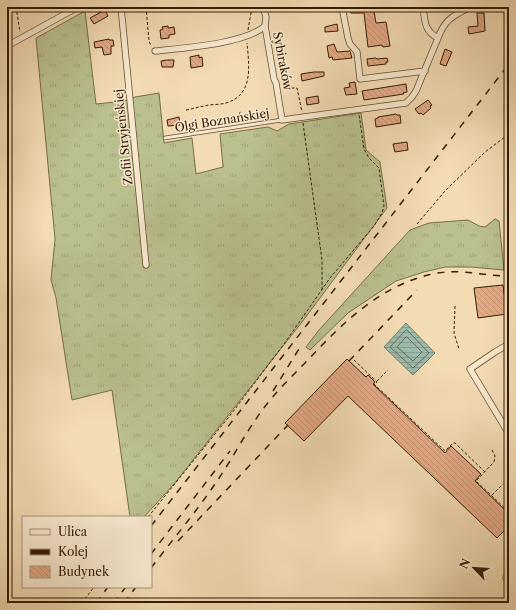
<svg xmlns="http://www.w3.org/2000/svg" width="516" height="610" viewBox="0 0 516 610" font-family="'Libre Caslon Text',serif">
  <style>
    .grass { fill: url(#grass-tufts); stroke: #766e48 }
    .water { fill: url(#water-rules); stroke: #717b68 }
    .lines { fill: none; stroke-linecap: round; stroke-linejoin: round }
    .shore { stroke: #676c58; stroke-width: 1 }
    .building { fill: url(#building-back-hatch); stroke: #331c03 }
    .service-casing { stroke: #634c2f; stroke-width: 4.5 }
    .minor-casing { stroke: #634c2f; stroke-width: 7 }
    .path { stroke: #331c03; stroke-width: 1; stroke-dasharray: 3 2; stroke-linecap: butt }
    .service { stroke: #f7e8ce; stroke-width: 3 }
    .minor { stroke: #f7e8ce; stroke-width: 5.5 }
    .rail { stroke: #331c03; stroke-width: 1.5; stroke-dasharray: 7 7; stroke-linecap: butt }
    .labels { text-anchor: middle; dominant-baseline: central; stroke-width: 3; stroke-linejoin: round; paint-order: stroke }
    .street-label { font-size: 12px; fill: #331c03; stroke: #f7e8ce }
  </style>
  <defs>
    <pattern id="grass-tufts" width="24" height="20" patternUnits="userSpaceOnUse"><rect width="24" height="20" fill="#bac08e"/><path d="M3 7l-1-3M5 7V3M7 7l1-3M15 17l-1-3M17 17v-4M19 17l1-3" fill="none" stroke="#a0a479"/></pattern>
    <pattern id="water-rules" width="6" height="5" patternUnits="userSpaceOnUse"><rect width="6" height="5" fill="#9bbbac"/><path d="M0 2.5h6" fill="none" stroke="#86a092"/></pattern>
    <pattern id="building-back-hatch" width="6" height="6" patternUnits="userSpaceOnUse"><rect width="6" height="6" fill="#e4a985"/><path d="M-1 5l2 2M0 0l6 6M5-1l2 2" fill="none" stroke="#c49171"/></pattern>
  </defs>
  <rect width="100%" height="100%" fill="#f3dbb4"/>
  <filter id="stains"><feTurbulence type="fractalNoise" baseFrequency=".005" numOctaves="4"/><feColorMatrix values="0 0 0 0 .2 0 0 0 0 .09 0 0 0 0 .02 0 0 0 .5 -.17"/></filter>
  <radialGradient id="worn" r=".72"><stop offset=".6" stop-color="#630" stop-opacity="0"/><stop offset="1" stop-color="#630" stop-opacity=".3"/></radialGradient>
  <path class="grass" d="M85 11 96 104 125 101 135 97 159 93 164 143 192 138 196 174 223 167 220 134 268 127 277 131 289 124 361 113 366 150 380 162 387 208 302 322 174 484 144 517H130L112 390 72 400 56 298 51 280 55 239 36 38Z
    M495 219 499 221 504 270 471 267H445L424 272 396 281 348 313 310 350 306 347 319 330 410 230 429 223 468 220 479 226 485 227Z"/>
  <path class="water" d="M406 323 435 353 413 375 384 347Z"/>
  <g class="lines">
    <path class="shore" d="M407 330 429 353 413 368 390 347 405 331Z
      M407 337 422 352 413 361 397 347 405 338Z"/>
  </g>
  <path class="building" d="M350 7H370V12L374 11 376 23 386 22 390 46 383 47 382 45 368 47 364 13H351Z
    M105 10 108 16 94 24 90 18Z
    M477 13H484L485 31 469 34 468 27 478 26Z
    M337 24 338 31 325 32V27Z
    M168 26V28L174 27 175 34 169 35V38L161 39 160 30 163 29 162 27Z
    M109 39V40H113L114 46H111V54L104 55 102 47 95 48 94 42Z
    M334 44 337 52 350 51 352 58 333 60 332 57 329 58 327 46Z
    M445 49 452 52 446 66 440 64Z
    M199 55V58L202 57 203 66 191 68 190 57Z
    M376 58 377 59 387 58 388 62H386V64L368 66 367 59Z
    M167 60H174L173 67H162L161 61Z
    M314 72H324V76L302 81 301 74Z
    M355 82 357 94 346 95 344 88 350 87 349 83Z
    M406 84 407 92 403 93 404 94 364 100 362 91Z
    M318 96 319 103 307 105 306 98Z
    M428 100 432 105 430 106 431 108 423 115 421 113 419 114 415 109Z
    M396 114 397 115H400L401 123 376 127 375 119 378 118V117Z
    M179 117 180 125 168 126 167 120Z
    M407 142 408 150 395 152 393 144Z
    M503 285 507 314 478 318 474 288Z
    M347 359 366 377 368 375 375 382 373 384 445 453 451 446 481 474 475 481 509 514V526L497 538 348 396 304 441 285 423Z"/>
  <g class="lines">
    <g class="service-casing">
      <path id="service" d="M165 138 282 120"/>
    </g>
    <g class="minor-casing">
      <path id="minor" d="M121 7 146 265
        M263 7 266 17 265 26 274 79 276 83 282 120 406 103 412 97 416 91 438 38C424 31 425 21 423 7
        M342 7 348 38 350 44 357 52 360 79 425 71
        M438 38C445 19 453 16 470 7
        M7 46 78 7
        M155 51C183 48 245 44 265 26
        M509 344 495 352 470 369 509 434
        M506 578 509 575"/>
    </g>
    <path class="path" d="M16 7 20 32
      M146 7 149 41 151 46
      M248 30 252 7
      M282 85 289 88H297L302 112
      M186 110C192 109 198 107 204 106 211 104 219 105 226 103 254 95 249 65 247 43
      M303 123 322 260V290
      M417 224 445 191 485 152 509 134
      M455 306 454 333 459 349
      M354 360 377 382 374 384 445 451 453 443H455L485 472
      M377 381 388 370
      M507 439 509 442
      M492 450 495 456 494 462 476 481 509 512
      M492 495 503 484
      M148 517 232 413 284 344 330 278 374 226 382 213 384 206 379 168 369 158 364 149 359 114
      M82 603 94 587"/>
    <use href="#service" class="service"/>
    <use href="#minor" class="minor"/>
    <path class="rail" d="M349 361 417 290
      M273 391 302 344
      M151 526 509 64
      M178 541 288 425
      M151 554 230 451
      M151 568C173 539 197 511 217 481 231 461 242 439 256 419 269 399 287 381 304 364 339 327 376 288 428 275 459 267 479 276 509 276
      M96 603 108 587
      M113 603 126 587
      M124 603 136 587"/>
  </g>
  <g class="labels">
    <g class="street-label">
      <text transform="translate(283 61) rotate(79)">Sybiraków</text>
      <text transform="translate(222 120) rotate(-9)">Olgi Boznańskiej</text>
      <text transform="translate(123 137) rotate(-96)">Zofii Stryjeńskiej</text>
    </g>
  </g>
  <rect width="516" height="610" fill="none" stroke="#f3dbb4" stroke-width="24"/>
  <rect x="8" y="8" width="500" height="594" fill="none" stroke="#331c03" stroke-width="2"/>
  <rect x="12" y="12" width="492" height="586" fill="none" stroke="#331c03"/>
  <rect x="22" y="516" width="130" height="72" fill="#f7e8ce" stroke="#a9967d"/>
  <rect x="30" y="529" width="20" height="6" fill="#f7e8ce" stroke="#a9967d"/>
  <text x="58" y="536" font-size="12" fill="#331c03">Ulica</text>
  <rect x="30" y="549" width="20" height="6" fill="#331c03" stroke="#a9967d"/>
  <text x="58" y="556" font-size="12" fill="#331c03">Kolej</text>
  <rect x="30" y="566" width="20" height="12" fill="url(#building-back-hatch)" stroke="#a9967d"/>
  <text x="58" y="576" font-size="12" fill="#331c03">Budynek</text>
  <g transform="translate(474 568) rotate(295)" stroke="#f7e8ce" stroke-width="3" paint-order="stroke">
  <path d="M0-3L7 15L0 10L-7 15Z" fill="#331c03"/>
  <text y="-6" font-size="11" font-weight="bold" text-anchor="middle" fill="#331c03">N</text>
  </g>
  <rect width="100%" height="100%" filter="url(#stains)"/>
  <rect width="100%" height="100%" fill="url(#worn)"/>
</svg>
